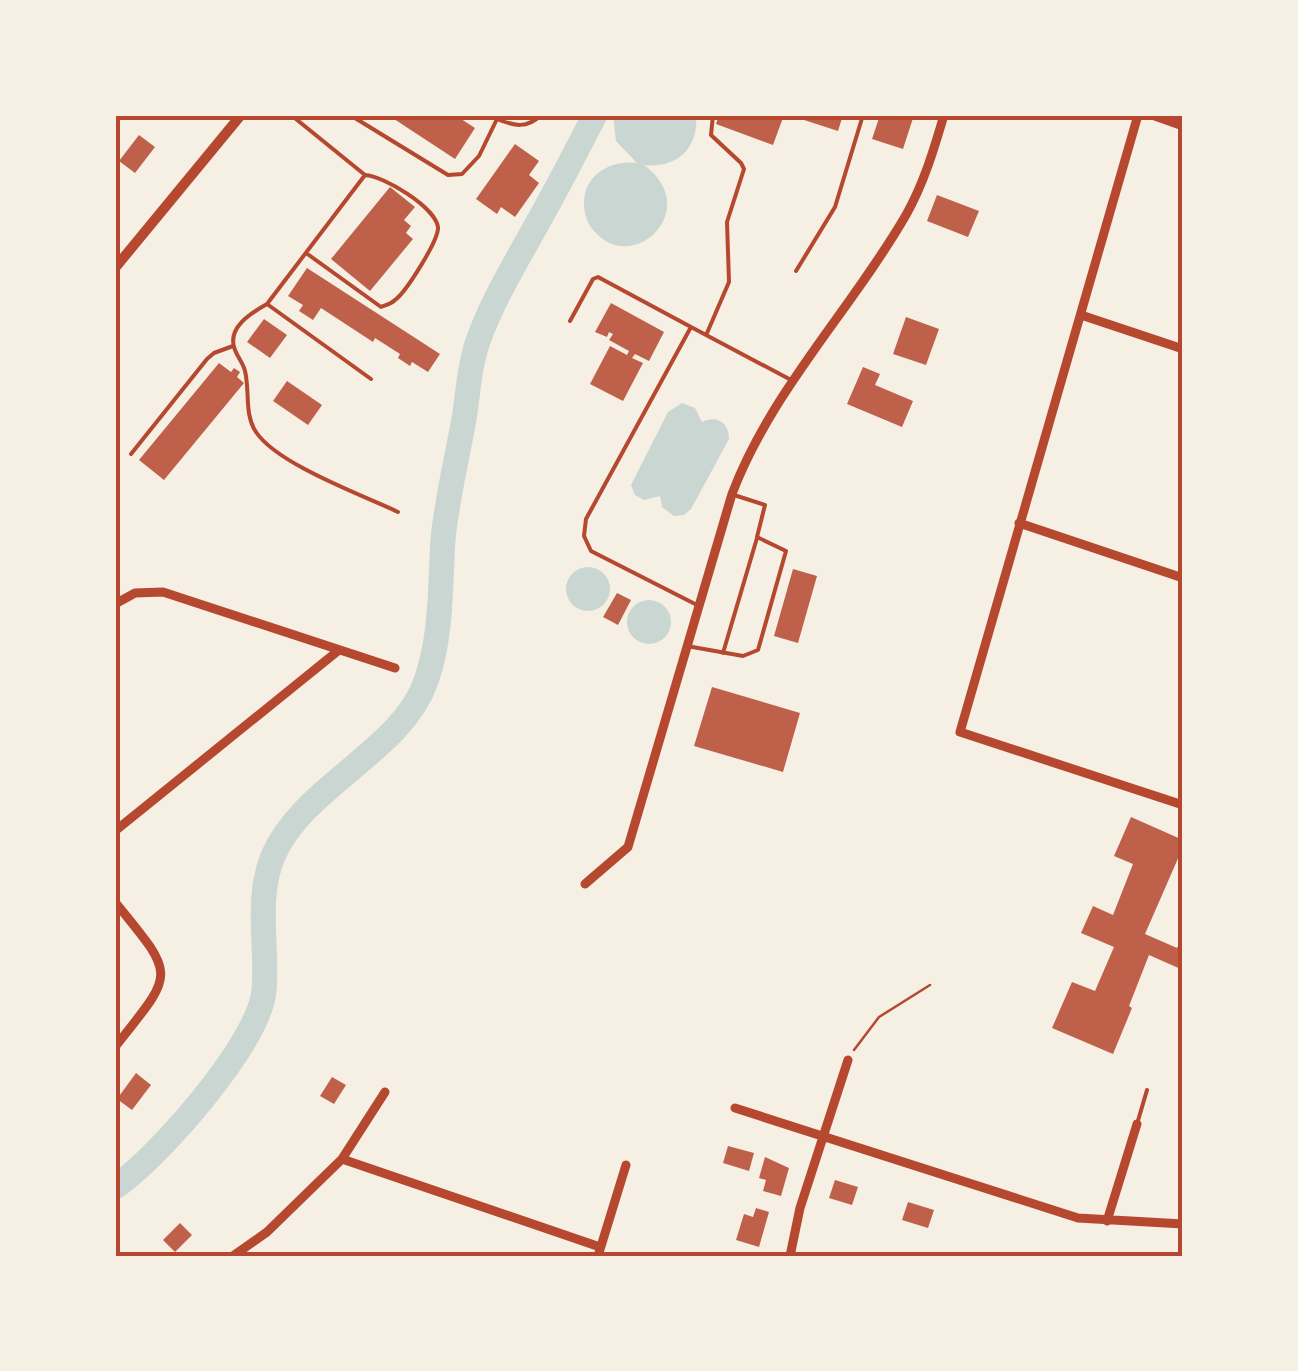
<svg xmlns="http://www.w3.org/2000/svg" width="1298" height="1371" viewBox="0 0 1298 1371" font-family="Overpass,sans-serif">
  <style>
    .water { fill: #c9d6d2 }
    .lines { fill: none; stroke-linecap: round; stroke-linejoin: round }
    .river { stroke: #c9d6d2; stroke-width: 25 }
    .building { fill: #bf614a }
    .path { stroke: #b5482f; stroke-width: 2.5 }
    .service { stroke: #b5482f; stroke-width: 4 }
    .minor { stroke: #b5482f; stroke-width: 9 }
    .tertiary { stroke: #b5482f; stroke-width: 10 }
    .neatline { fill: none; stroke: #b5482f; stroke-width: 4 }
  </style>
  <rect width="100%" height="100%" fill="#f6efe4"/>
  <path class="water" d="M613 115H696C699 149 676 169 644 165 703 208 635 276 595 232 588 225 584 215 584 204 584 174 611 160 637 163L616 141Z
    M682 403 695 408 702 422C716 415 729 422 729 439L691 509 684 515 674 516 662 507 660 496 644 500 635 495 631 485 668 412Z
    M566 589a22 22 0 1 1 44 0a22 22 0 1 1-44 0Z
    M627 622a22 22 0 1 1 44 0a22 22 0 1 1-44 0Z"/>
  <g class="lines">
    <path class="river" d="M115 1187C158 1158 259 1043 264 991 268 946 255 900 273 856 303 786 402 751 426 681 442 636 440 586 443 539 447 499 457 458 464 419 468 395 469 367 477 344 491 302 517 261 538 222 558 187 576 151 595 115"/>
  </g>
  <path class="building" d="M388 115H455L475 128 455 159Z
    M719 115H784L773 145 716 124Z
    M802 115H843L838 131 801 119Z
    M880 115H914L903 149 872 139Z
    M139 135 155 147 135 173 119 161Z
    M515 144 539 161 529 175 539 183 515 217 501 207 497 214 476 199Z
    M390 187 415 207 404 220 411 226 406 233 413 239 370 291 331 259Z
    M937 195 979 211 968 237 927 221Z
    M307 268 440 354 428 372 412 362 410 366 398 358 400 354 375 338 373 342 321 308 313 320 299 311 303 305 288 296Z
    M611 303 664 332 649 361 635 354 632 358 643 363 623 401 590 384 610 346 627 355 629 351 609 340 613 334 609 332 607 337 595 332Z
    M906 317 939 329 926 365 893 354Z
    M264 319 287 335 270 358 247 342Z
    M219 363 231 372 234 368 240 372 237 377 244 383 164 480 139 460Z
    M863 367 880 374 875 385 913 401 902 427 847 404Z
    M287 381 322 405 308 425 273 401Z
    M793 569 817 576 798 643 774 636Z
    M617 593 631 600 618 625 603 617Z
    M712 687 800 713 783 772 694 746Z
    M1131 817 1183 840V847L1145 934 1177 948 1183 935V970L1149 955 1129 1006 1132 1008 1113 1054 1052 1028 1072 982 1095 991 1114 947 1081 933 1093 906 1113 915 1133 864 1114 856Z
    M136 1073 151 1085 132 1110 117 1099Z
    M332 1077 346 1085 334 1104 320 1096Z
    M728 1146 754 1153 749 1171 723 1163Z
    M765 1157 789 1168 781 1196 763 1191 766 1180 759 1178Z
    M835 1180 858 1187 852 1205 829 1198Z
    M908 1202 934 1210 928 1228 902 1220Z
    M756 1208 769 1212 759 1247 736 1240 744 1214 753 1217Z
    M180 1223 192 1235 175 1252 163 1240Z"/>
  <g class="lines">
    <path class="path" d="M854 1050 879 1017 930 985"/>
    <path class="service" d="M291 115 365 175 267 304 371 379
      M350 115 448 175 462 174 479 156 497 119 492 115
      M497 119C514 126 527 129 541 115
      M306 253 381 307C386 305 391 304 395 300 406 292 439 240 438 227 435 207 384 176 365 175
      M796 271 835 207 863 115
      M267 304C251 313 226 328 235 350 238 358 243 363 245 371 250 391 244 414 256 432 277 464 362 495 398 512
      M570 321 593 279 598 277 691 327
      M707 333 729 282 727 222 744 169 741 163 711 135 713 115
      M131 454 207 359 214 353 233 346
      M699 606 591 551 584 536 586 519 691 327 793 381
      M687 646 743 656 758 650 786 551 757 537 765 505 734 495
      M723 653 757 538
      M1137 1124 1147 1090"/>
    <path class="minor" d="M1138 115 960 732 1183 805
      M1152 115 1183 126
      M1081 315 1183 349
      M1019 523 1183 578
      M115 604 135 593 163 592 395 668
      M115 831 339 650
      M585 884 628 847 732 494C771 391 851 310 906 215 924 183 934 149 944 115
      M115 902C177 978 175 971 115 1047
      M735 1108 1078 1218 1183 1224
      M342 1159 600 1247
      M1107 1221 1137 1124
      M233 1256 267 1232 342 1159 385 1092
      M598 1256 626 1165
      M790 1256 800 1208 848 1060"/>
    <path class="tertiary" d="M115 268 241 115"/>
  </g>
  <rect width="1298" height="1371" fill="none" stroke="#f6efe4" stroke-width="235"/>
  <rect x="118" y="118" width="1062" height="1136" class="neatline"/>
</svg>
